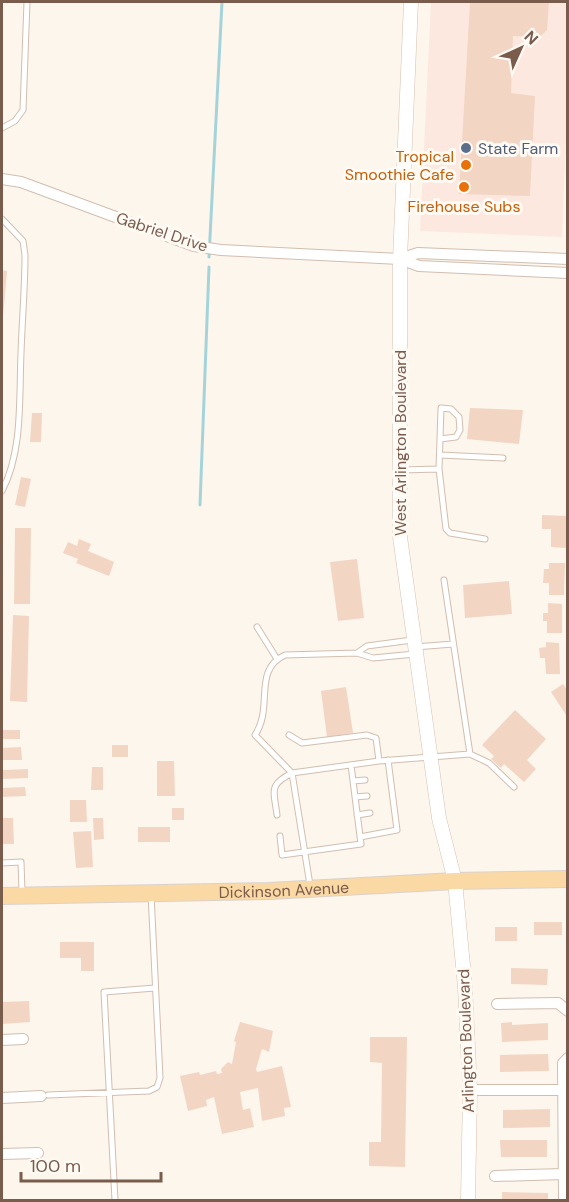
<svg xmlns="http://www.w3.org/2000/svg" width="569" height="1202" viewBox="0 0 569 1202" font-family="'DM Sans',sans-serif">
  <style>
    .commercial { fill: #fde8e0 }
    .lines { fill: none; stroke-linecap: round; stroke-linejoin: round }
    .stream { stroke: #a5d3da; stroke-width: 3 }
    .building { fill: #f3d5c3 }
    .service-casing { stroke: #d1beb0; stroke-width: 7 }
    .minor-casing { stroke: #d1beb0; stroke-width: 12 }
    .secondary-casing { stroke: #d6c0b0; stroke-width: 15 }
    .primary-casing { stroke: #dad1cd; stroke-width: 18 }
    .service { stroke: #fff; stroke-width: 5 }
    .minor { stroke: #fff; stroke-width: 10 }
    .secondary { stroke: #fff; stroke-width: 14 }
    .primary { stroke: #fbd9a5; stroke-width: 16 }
    .service-dot { fill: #5c6f8a; stroke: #fffaf3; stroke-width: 2 }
    .food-dot { fill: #e8710a; stroke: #fffaf3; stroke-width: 2 }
    .labels { text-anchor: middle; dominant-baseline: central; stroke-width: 6; stroke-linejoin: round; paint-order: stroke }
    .service-label { font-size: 16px; fill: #4e5e75; stroke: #fffaf3; text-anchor: start }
    .food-label { font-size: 16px; fill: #c56008; stroke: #fffaf3; text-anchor: end }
    .street-label { font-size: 16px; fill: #7a5c4d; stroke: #fffaf3 }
  </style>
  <rect width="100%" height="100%" fill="#fdf6ec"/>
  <path class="commercial" d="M431 2H567V109L562 237 420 231Z"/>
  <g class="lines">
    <path class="stream" d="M209 257 222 2
      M200 505 209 267"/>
  </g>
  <path class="building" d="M470 2H549L547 30 540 37 513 36 511 93 535 96 530 196 459 194Z
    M2 270 7 271 3 317H2Z
    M470 408 523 410 519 444 467 439Z
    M32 413H42L41 442H30Z
    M21 477 31 479 25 507 15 505Z
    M542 515 567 516 566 548 551 547V529H542Z
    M15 528H31L30 604H14Z
    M79 539 91 544 88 551 114 562 109 576 76 563 78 559 63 553 68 542 77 546Z
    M357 559 364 618 338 621 330 562Z
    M549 563H565L564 595H549V583H543L544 569H549Z
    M509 581 512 614 465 618 463 585Z
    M548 603 562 604V633H547V621H543V613H548Z
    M13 615 29 616 27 702 10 701Z
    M546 642 559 643 560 674H546L545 658H540L539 648 546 647Z
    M563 684 568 691V718L551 692Z
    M346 687 353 733 327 737 321 691Z
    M515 710 546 739 527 760 536 769 524 782 504 764 501 768 491 759 494 756 482 745Z
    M2 730H20V739H2Z
    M112 745H128V757H112Z
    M21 747 22 760H2V748Z
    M157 761H174L175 796H157Z
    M92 767H103V790H91Z
    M28 769V778L2 779V770Z
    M25 787 26 796 2 797V788Z
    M70 800H86L87 822H70Z
    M172 808H184V820H172Z
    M2 818H13L14 844H2Z
    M93 818H103L104 839 94 840Z
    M138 827H170V842H138Z
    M91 831 93 867 76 868 73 832Z
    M534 922H562V935H534Z
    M495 927H517V941H495Z
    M60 942H94V971H81V958H60Z
    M511 968 548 969 547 985 511 984Z
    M29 1001 30 1022 2 1024V1002Z
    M240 1022 273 1031 269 1052 262 1049 256 1069 257 1072 282 1066 291 1107 284 1108 285 1116 262 1121 258 1088 240 1092 243 1110 250 1108 254 1127 222 1134 214 1097 206 1100 207 1106 188 1111 180 1076 199 1072 200 1075 216 1071 217 1074 222 1073 221 1069 228 1062 232 1064 236 1042 234 1041Z
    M512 1022V1025L548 1023V1040L502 1042 501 1023Z
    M370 1037H407L405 1167 369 1166V1142H381L382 1063 370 1062Z
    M548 1054 549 1071 500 1072V1055Z
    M550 1109V1127L503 1128V1110Z
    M500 1140H547V1157H501Z
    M502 1192 548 1193V1200H502Z"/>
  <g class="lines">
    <g class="service-casing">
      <path id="service" d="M2 128 15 121 23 110 27 2
        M2 219 23 241 25 255C25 288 22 321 21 353 19 398 23 451 2 491
        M440 455 503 458
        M439 469 441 408 451 409 459 417 460 430 456 437 440 439
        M401 470 439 469 446 529 450 533 485 539
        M444 580 470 754
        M257 627 277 659
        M415 647 453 644
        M357 653 367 646 412 640
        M289 735 302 743 367 735 376 738 379 761
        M353 781 365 780
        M355 797 367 796
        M277 815C274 791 268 785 292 773L379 761 470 754 489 763 514 787
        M357 815 370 813
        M280 836 282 855 361 844 351 765
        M360 837 397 830 388 760
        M2 863 21 862 22 892
        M310 885 292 773 255 735C274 707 252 670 285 655L357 653 373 658 415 654
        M48 1095 149 1091 157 1087 160 1078 151 894
        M115 1200 104 992 155 988"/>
    </g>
    <g class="minor-casing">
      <path id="minor" d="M2 179 21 182 194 246 221 250 400 259 419 266 568 273
        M400 259 418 253 568 259
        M497 1004 558 1003 568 1011
        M2 1040 23 1039
        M470 1090H563
        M2 1098 41 1096
        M2 1154 38 1153
        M495 1176 564 1174
        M564 1200 563 1063 568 1058"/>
    </g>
    <g class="secondary-casing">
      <path id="secondary" d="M411 2 400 259V537L439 818 455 881 465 987 470 1090 468 1200"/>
    </g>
    <g class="primary-casing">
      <g id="primary">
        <path id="s1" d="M2 896 269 891 455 881 568 879"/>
      </g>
    </g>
    <use href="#service" class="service"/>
    <use href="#minor" class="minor"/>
    <use href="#secondary" class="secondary"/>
    <use href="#primary" class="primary"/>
  </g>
  <circle class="service-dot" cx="466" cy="148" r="6"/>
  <g class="food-dot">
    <circle cx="466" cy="165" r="6"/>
    <circle cx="464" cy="187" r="6"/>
  </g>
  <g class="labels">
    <g class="service-label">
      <text x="478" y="148">State Farm</text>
    </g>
    <g class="food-label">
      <text x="454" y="156">Tropical<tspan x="454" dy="18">Smoothie Cafe</tspan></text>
      <text x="464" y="206" text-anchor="middle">Firehouse Subs</text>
    </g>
    <g class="street-label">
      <text transform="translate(162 232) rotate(18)">Gabriel Drive</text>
      <text transform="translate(400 443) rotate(-90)">West Arlington Boulevard</text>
      <text stroke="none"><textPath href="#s1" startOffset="282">Dickinson Avenue</textPath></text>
      <text transform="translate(466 1041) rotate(-92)">Arlington Boulevard</text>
    </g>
  </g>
  <rect width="569" height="1202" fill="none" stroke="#7a5c4d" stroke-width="6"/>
  <g transform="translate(521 48) rotate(45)" stroke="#fffaf3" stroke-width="4.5" paint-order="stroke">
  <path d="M0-4.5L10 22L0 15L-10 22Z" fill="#7a5c4d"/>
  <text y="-9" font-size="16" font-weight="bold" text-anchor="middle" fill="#7a5c4d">N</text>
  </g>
  <path d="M21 1172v9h140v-9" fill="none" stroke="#7a5c4d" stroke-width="3"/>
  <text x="30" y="1172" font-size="18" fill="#7a5c4d" stroke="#fffaf3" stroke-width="4.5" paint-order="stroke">100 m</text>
</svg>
